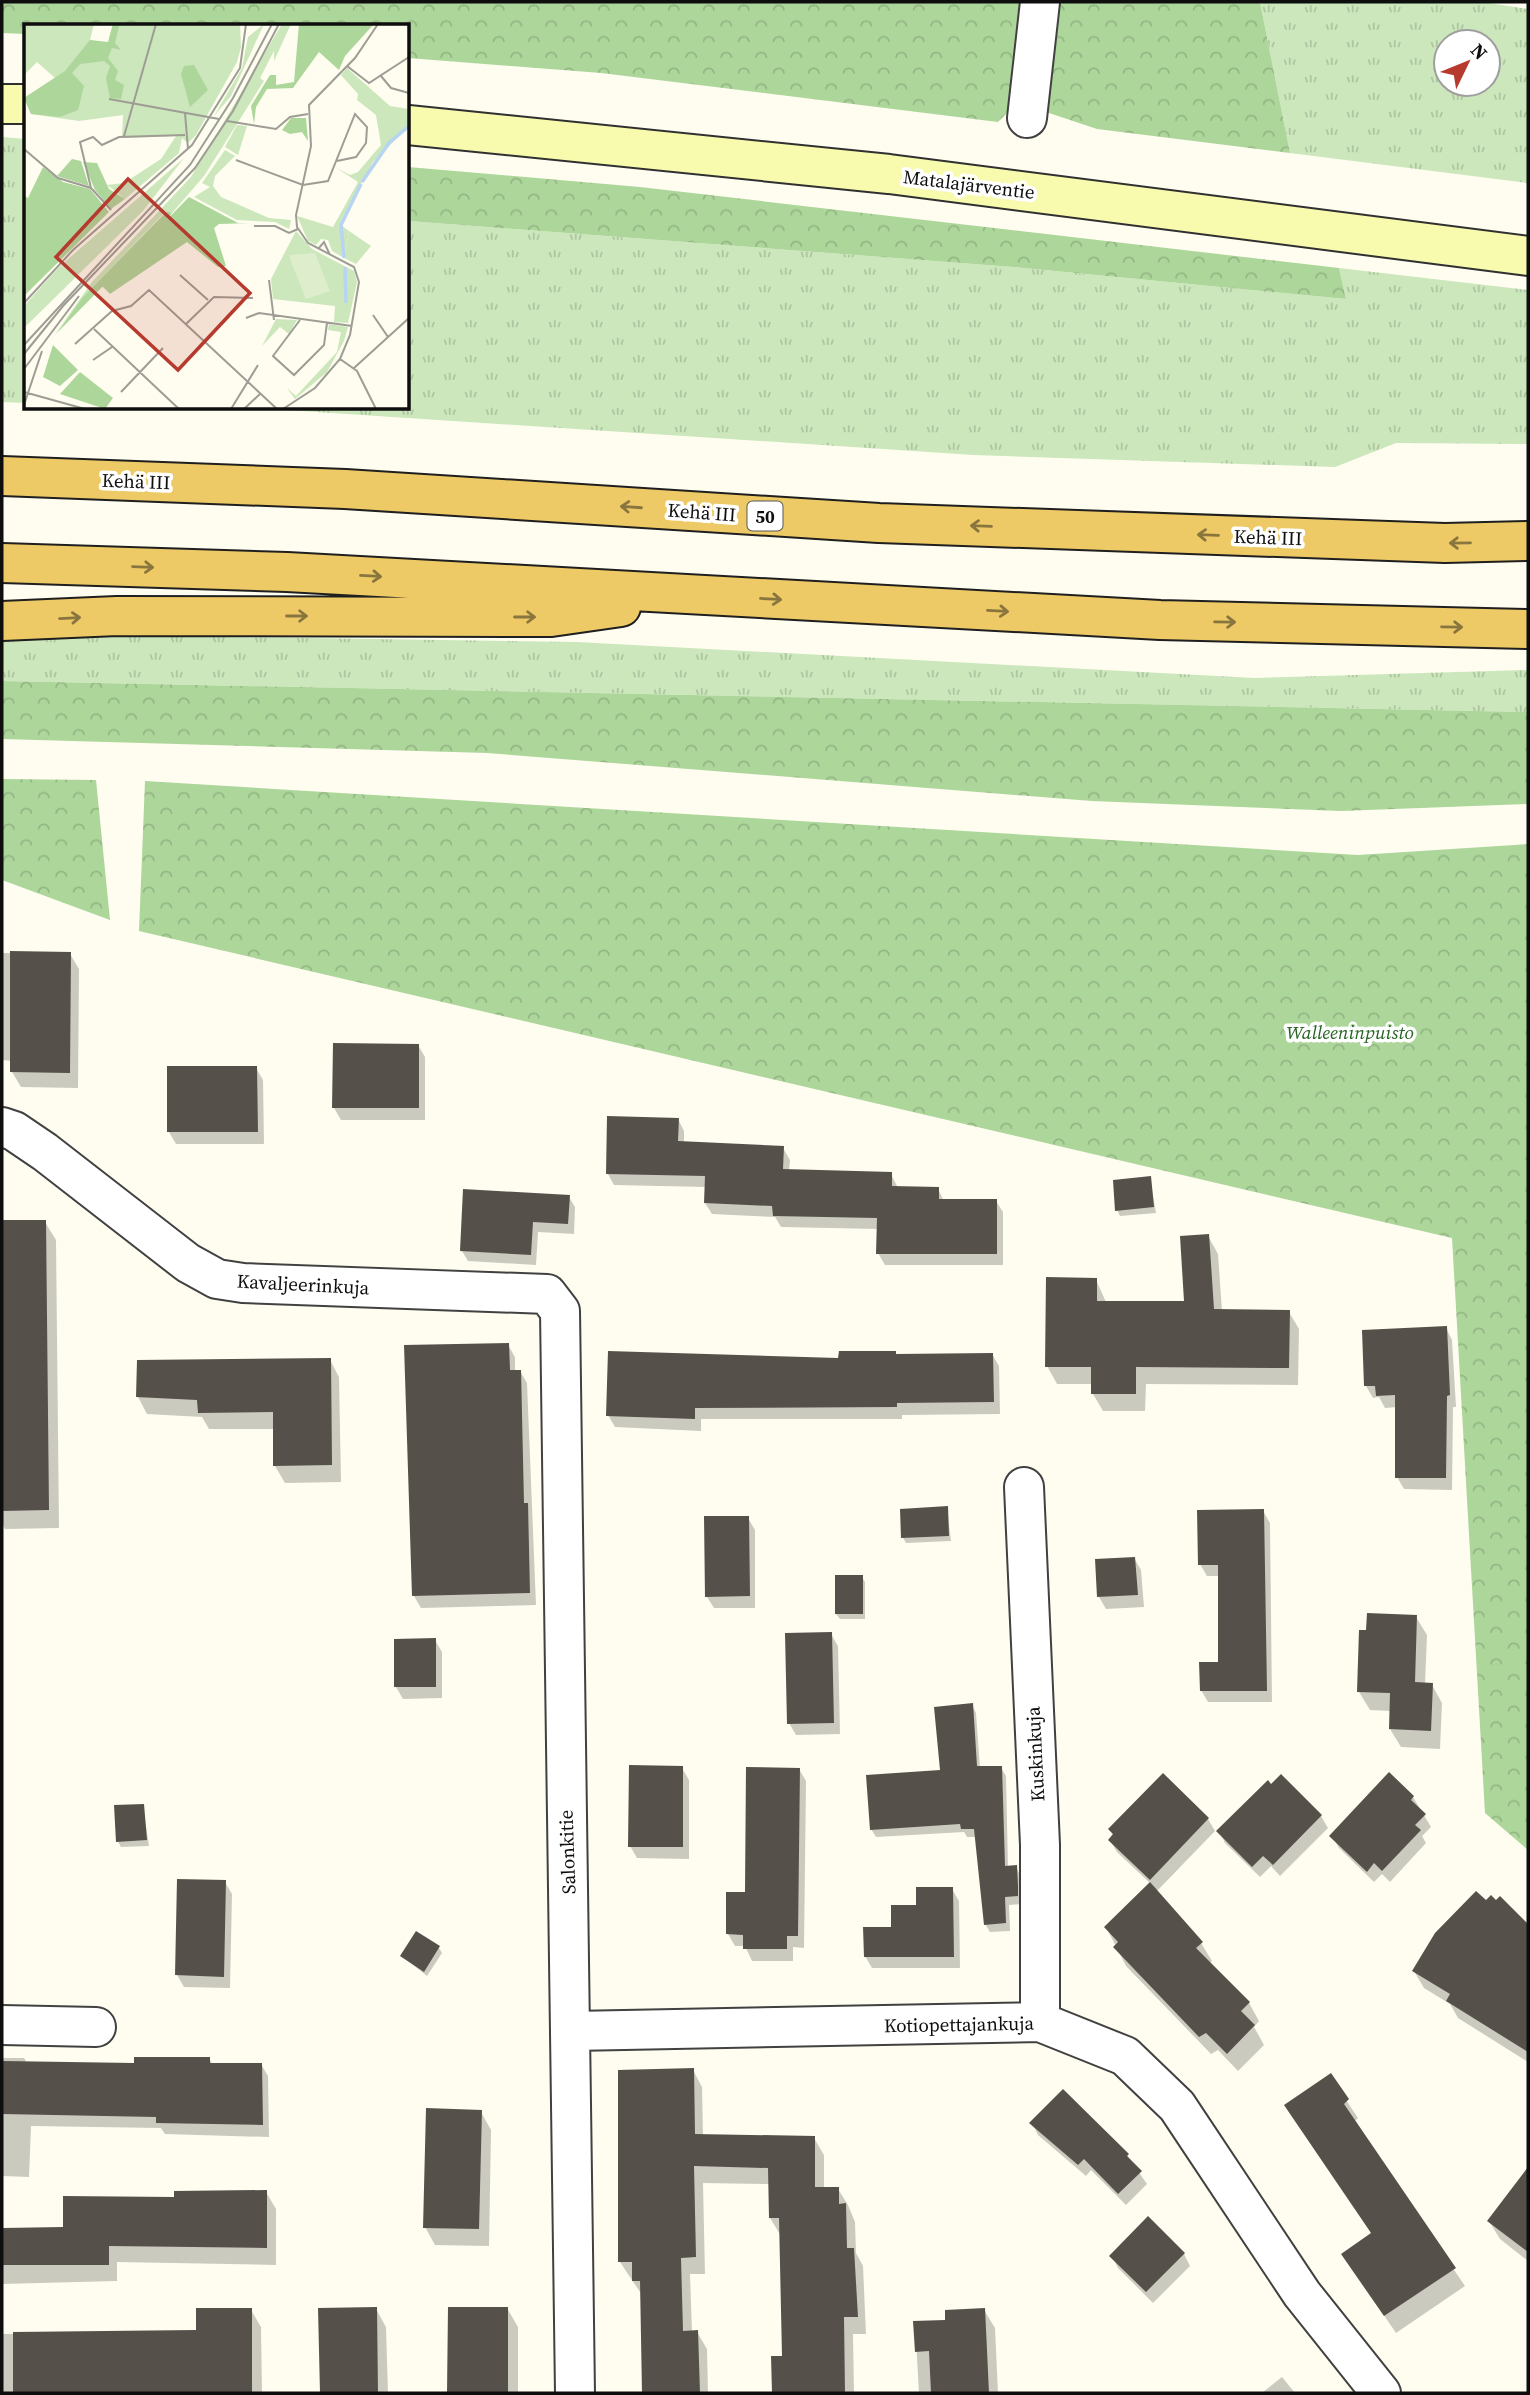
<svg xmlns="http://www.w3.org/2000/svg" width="1530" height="2395" viewBox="0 0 1530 2395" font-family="'Source Serif 4',serif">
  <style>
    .grass { fill: url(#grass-tufts); fill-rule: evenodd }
    .forest { fill: url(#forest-crowns) }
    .shadow { fill: #0003 }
    .building { fill: #56504b }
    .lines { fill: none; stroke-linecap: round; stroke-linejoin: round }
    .minor-casing { stroke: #414141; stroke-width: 42 }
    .secondary-casing { stroke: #303030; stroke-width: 42 }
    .trunk-casing { stroke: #1f1f1f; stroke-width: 42 }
    .minor { stroke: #fff; stroke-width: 38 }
    .secondary { stroke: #f8faae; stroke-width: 38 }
    .trunk { stroke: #eeca66; stroke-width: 38 }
    .oneway { stroke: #89753e }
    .labels { text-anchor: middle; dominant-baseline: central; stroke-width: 7; stroke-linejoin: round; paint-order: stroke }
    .shield { fill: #fff; stroke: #565656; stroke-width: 2 }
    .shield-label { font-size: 18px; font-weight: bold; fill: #0e0e0e }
    .street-label { font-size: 19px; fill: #0e0e0e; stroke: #fff }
    .park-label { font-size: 19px; font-style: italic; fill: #266222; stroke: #fff }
    .inset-river { fill: none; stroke: #b7d4f2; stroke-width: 3.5 }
    .inset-road { fill: none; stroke: #9e9d95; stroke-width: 2 }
    .view { fill: #b63a2e; fill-opacity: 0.15; stroke: #b63a2e; stroke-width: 3.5 }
    .inset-edge { fill: none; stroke: #0e0e0e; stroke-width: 3.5 }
  </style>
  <defs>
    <pattern id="grass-tufts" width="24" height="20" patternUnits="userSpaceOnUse" patternTransform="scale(1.75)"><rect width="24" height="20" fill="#cbe7bb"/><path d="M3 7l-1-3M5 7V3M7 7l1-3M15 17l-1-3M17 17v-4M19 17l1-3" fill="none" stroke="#adc5a0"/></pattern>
    <pattern id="forest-crowns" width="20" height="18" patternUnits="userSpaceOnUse" patternTransform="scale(1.75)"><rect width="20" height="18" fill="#add69b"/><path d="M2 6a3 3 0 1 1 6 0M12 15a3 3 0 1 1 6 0" fill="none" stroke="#94b684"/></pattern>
  </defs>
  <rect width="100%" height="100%" fill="#fefdef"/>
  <path class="grass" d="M1260 2H1482L1528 9V183L1290 153ZM1446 42H1488V84H1446Z
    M2 137 26 139V403L2 402Z
    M408 221 1013 267 1346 299 1339 268 1528 290V444L1396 443 1335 467 974 455 256 408H408Z
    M91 635 577 642 1254 678 1528 670V712L2 681V641Z"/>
  <path class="forest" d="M2 2H1022L1009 111 998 122 601 73 408 58V26H26V34L2 33Z
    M1059 2H1260L1290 153 1097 129 1046 112Z
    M408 167 640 187 1339 268 1346 299 1013 267 408 221Z
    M2 681 1528 712V804L1341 811 1092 801 487 753 2 739Z
    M2 779 96 780 110 920 2 880Z
    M145 781 1358 855 1528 844V1850L1485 1813 1452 1238 139 931Z"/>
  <path class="shadow" d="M2 953 70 954 79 969 78 1088 21 1087 12 1072V1061L2 1060Z
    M418 1045 425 1057V1120H341L334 1108Z
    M256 1068 263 1080 264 1144H176L169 1132Z
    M678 1119 684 1131V1143L783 1148 790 1160 789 1171 891 1174 898 1188 938 1189 944 1201H996L1003 1212V1265H885L878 1253 879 1229 781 1227 775 1217 712 1214 705 1203 706 1187 614 1185 608 1174Z
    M1150 1178 1156 1213 1120 1216 1117 1210Z
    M569 1197 575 1207 574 1234 538 1232 536 1265 468 1261 462 1251Z
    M2 1222H45L56 1240 59 1528 5 1529 2 1523Z
    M1208 1236 1218 1254 1222 1311 1289 1312 1299 1329 1298 1385 1146 1384 1145 1411H1103L1093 1394V1384H1057L1047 1366 1096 1280 1106 1302 1186 1303Z
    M1446 1328 1452 1340 1456 1407H1453L1452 1490 1404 1489 1397 1477V1407L1385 1408 1379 1397 1373 1398 1366 1386Z
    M508 1345 515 1357V1371H520L527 1383 536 1605 421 1608 414 1596Z
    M895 1353 897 1356 992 1354 999 1366 1000 1414 902 1415V1419H701V1431L615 1427 608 1415 840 1360Z
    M330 1360 339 1377 341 1482 285 1483 275 1466V1429H209L202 1417 147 1414 138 1397Z
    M947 1508 951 1541 906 1543 903 1538Z
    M1263 1511 1270 1523 1272 1702H1208L1201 1690 1220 1664V1576H1207L1200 1564Z
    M748 1518 755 1530V1608H714L707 1597Z
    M1134 1558 1141 1570 1144 1607 1106 1609 1099 1597Z
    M862 1577 865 1582V1619H840L836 1614Z
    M1416 1617 1427 1635 1425 1685H1432L1442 1703 1440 1749 1401 1747 1390 1729 1391 1711 1370 1710 1359 1692Z
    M831 1634 838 1646 840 1734 796 1735 789 1723Z
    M435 1640 442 1652V1698L403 1699 396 1687Z
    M972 1705 976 1713 980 1768H1001L1006 1776 1008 1867H1016L1020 1875 1022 1904 1009 1905 1010 1931 990 1932 985 1924 976 1837H967L964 1832 876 1837 871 1829 942 1772Z
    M682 1768 689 1780V1859L637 1858 630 1846Z
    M799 1769 806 1781 804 1948 793 1947V1961H752L745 1946H735L728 1934Z
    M1163 1775 1208 1819 1215 1831 1156 1892 1201 1943 1212 1961 1209 1964 1249 2003 1259 2021 1254 2027 1264 2045 1238 2071 1218 2050 1211 2054 1126 1966 1106 1927 1151 1884 1117 1852 1110 1840 1114 1836 1110 1830Z
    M1413 1797 1431 1827 1422 1836 1426 1843 1390 1882 1382 1874 1374 1882 1339 1848 1332 1836Z
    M143 1806 149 1846 121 1847 118 1842Z
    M1321 1816 1328 1828 1280 1876 1271 1866 1260 1877 1225 1843 1219 1831Z
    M225 1882 232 1894 230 1988 184 1987 177 1975Z
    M952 1889 959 1901 960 1968H872L865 1956 893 1929 918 1907Z
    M1500 1899 1528 1927V2062L1458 2018 1450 2004 1424 1988 1414 1971 1486 1903H1496Z
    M439 1948 442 1953 427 1976 402 1956Z
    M2 2058H24L27 2063 136 2064 209 2058 213 2065 261 2064 268 2076 269 2137 165 2134 161 2128 31 2126 29 2177 2 2176Z
    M693 2070 702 2087 703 2136 814 2138 824 2155V2189H838L848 2205 855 2222 856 2253 863 2266 866 2334H853L854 2393H774L773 2358 784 2357 781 2236 770 2218V2184L703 2183 705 2274H690L692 2332H697L707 2349 708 2393H644L642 2295 620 2262Z
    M1330 2076 1358 2118 1354 2122 1465 2286 1396 2333 1343 2255 1372 2234Z
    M481 2112 491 2130 489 2246 435 2245 425 2227Z
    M1032 2123 1127 2155 1147 2184 1126 2205 1091 2170 1086 2176 1038 2135Z
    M1528 2170V2261L1500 2239 1489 2221Z
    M266 2192 276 2209V2265L117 2262V2281L2 2284V2229H65L176 2199Z
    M1184 2254 1190 2266 1153 2303 1118 2268 1112 2256Z
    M449 2308H507L518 2327V2393H449Z
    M376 2309 386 2327 388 2393H322L320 2310Z
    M251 2310 261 2327 262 2393H2V2334L198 2332Z
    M984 2310 995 2328 998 2393H919L915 2323 947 2321Z
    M1282 2377 1295 2393H1262Z"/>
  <path class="building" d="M10 951 71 952 70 1073 10 1072Z
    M333 1043 419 1044V1108H332Z
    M167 1066H257L258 1132H167Z
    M607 1116 679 1118 678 1141 784 1146 783 1169 892 1172V1186L939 1187V1199H997V1254H876L877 1218 773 1216 772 1206 704 1203 705 1176 606 1174Z
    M1151 1176 1154 1207 1115 1211 1113 1180Z
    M463 1189 570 1195 568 1224 533 1222 531 1255 460 1251Z
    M2 1220H46L49 1510 2 1511Z
    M1209 1234 1214 1309 1290 1310 1289 1368 1136 1367V1394H1091V1367H1045L1046 1277 1097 1278V1301H1184L1180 1236Z
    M1447 1326 1450 1395 1447 1396 1446 1478H1395V1395L1376 1396 1375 1386H1364L1362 1330Z
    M509 1343 510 1370H521L524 1503H528L530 1593 412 1596 404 1345Z
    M608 1351 838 1358 839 1351H896V1354L993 1353 994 1402 897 1403V1407L695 1408V1419L606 1416Z
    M331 1358 332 1465 273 1466V1412L198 1413 197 1400 136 1397 137 1360Z
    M948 1506 949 1536 901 1538 900 1509Z
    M1264 1509 1267 1691H1200L1199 1662H1218V1565H1198L1197 1510Z
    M704 1516H749L750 1596 705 1597Z
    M1135 1557 1138 1595 1097 1597 1095 1559Z
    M835 1575H863V1614H835Z
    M1367 1613 1417 1615 1415 1682 1433 1683 1431 1731 1389 1729 1390 1693 1357 1692 1359 1630H1366Z
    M832 1632 834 1723 787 1724 785 1633Z
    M436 1638V1687H394V1639Z
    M973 1703 977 1766H1002L1005 1866 1017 1865 1018 1886V1896L1005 1897 1006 1923 984 1925 974 1829H961L960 1824 870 1830 866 1775 940 1770 934 1707Z
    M629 1765 683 1766V1847H628Z
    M746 1767 800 1768 798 1936H787V1949H743V1935L726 1934V1892H745Z
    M1389 1772 1414 1796 1411 1800 1426 1814 1415 1825 1421 1830 1382 1871 1374 1863 1367 1872 1329 1836Z
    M1163 1773 1209 1818 1150 1880 1108 1840 1113 1834 1108 1829Z
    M1281 1774 1322 1815 1273 1865 1263 1856 1252 1867 1216 1831 1268 1780 1271 1784Z
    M144 1804 147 1840 116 1842 114 1805Z
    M177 1879 226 1880 224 1977 175 1975Z
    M1150 1882 1203 1942 1196 1948 1250 2002 1241 2011 1255 2025 1227 2054 1206 2033 1199 2037 1113 1947 1118 1942 1104 1927Z
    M916 1887H953L954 1957H864L863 1927H891V1905H916Z
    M1476 1891 1486 1900 1491 1895 1496 1900 1500 1896 1528 1924V2052L1446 2001 1450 1994 1412 1971 1435 1933Z
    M416 1931 440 1946 424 1972 400 1956Z
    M134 2057H210V2063H262L263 2125 156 2123V2117L2 2114V2061L134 2063Z
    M694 2068 695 2134 815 2136V2187H839V2204L846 2203 847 2248H854L858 2317H844L845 2393H772L771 2356H782L779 2218H769L768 2168 694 2166 696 2257 681 2258 683 2331 698 2330 700 2393H642L640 2281H632V2262H618V2070Z
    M1331 2073 1349 2099 1344 2104 1456 2268 1384 2316 1341 2254 1371 2233 1284 2105Z
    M1063 2089 1129 2154 1127 2156 1142 2171 1118 2194 1084 2159 1078 2165 1029 2123Z
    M426 2108 482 2110 479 2229 423 2228Z
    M1528 2167V2252L1487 2221Z
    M267 2190V2248L109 2246V2265H2V2228L63 2227V2196L174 2197V2191Z
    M1148 2216 1185 2253 1146 2292 1109 2256Z
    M377 2307 378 2393H320L318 2308Z
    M448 2307H508V2393H447Z
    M196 2308H252V2393H13V2332L196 2330Z
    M985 2308 989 2393H931L929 2351 915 2352 913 2321 945 2320V2310Z"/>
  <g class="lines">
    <g class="minor-casing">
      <path id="minor" d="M1027 118 1040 2
        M2 1127 14 1131 45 1152 188 1263 217 1279 243 1283 547 1294 560 1311C563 1672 572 2032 575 2393
        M1024 1487 1040 1845V2022
        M2 2025 96 2027
        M573 2031 1040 2022 1125 2056 1177 2106 1302 2294 1381 2393"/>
    </g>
    <g class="secondary-casing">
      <path id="secondary" d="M2 104H26
        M408 125 889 174 1528 256"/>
    </g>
    <g class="trunk-casing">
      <path id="trunk" d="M2 476 345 489 879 523 1445 543 1528 541
        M2 563 287 572 1160 620 1528 629
        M2 621 117 616 551 617 621 607"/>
    </g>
    <use href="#minor" class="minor"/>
    <use href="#secondary" class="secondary"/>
    <use href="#trunk" class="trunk"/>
  </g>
  <defs><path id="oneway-shaft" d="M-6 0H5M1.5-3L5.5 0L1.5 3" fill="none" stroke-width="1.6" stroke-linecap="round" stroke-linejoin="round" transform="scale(1.75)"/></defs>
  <g class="oneway">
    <use href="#oneway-shaft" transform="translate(631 507) rotate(-176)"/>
    <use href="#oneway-shaft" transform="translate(981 526) rotate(-178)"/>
    <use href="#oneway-shaft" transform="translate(1208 535) rotate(-178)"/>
    <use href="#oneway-shaft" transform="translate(1460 543) rotate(179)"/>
    <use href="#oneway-shaft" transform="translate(143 567) rotate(2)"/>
    <use href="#oneway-shaft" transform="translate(371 576) rotate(3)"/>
    <use href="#oneway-shaft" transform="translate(771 599) rotate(3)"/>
    <use href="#oneway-shaft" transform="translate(998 611) rotate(3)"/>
    <use href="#oneway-shaft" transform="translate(297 616)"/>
    <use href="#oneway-shaft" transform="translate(525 617)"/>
    <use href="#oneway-shaft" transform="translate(70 618) rotate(-3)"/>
    <use href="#oneway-shaft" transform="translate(1225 622) rotate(1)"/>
    <use href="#oneway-shaft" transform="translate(1452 627) rotate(1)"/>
  </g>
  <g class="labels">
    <rect class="shield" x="747.5" y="501.5" width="35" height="29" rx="5"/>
    <g class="shield-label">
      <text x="765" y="516">50</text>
    </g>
    <g class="street-label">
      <text transform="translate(969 184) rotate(7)">Matalajärventie</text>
      <text transform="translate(136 481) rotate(2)">Kehä III</text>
      <text transform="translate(702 512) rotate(4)">Kehä III</text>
      <text transform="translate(1268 537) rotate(2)">Kehä III</text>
      <text transform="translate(303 1284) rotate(3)">Kavaljeerinkuja</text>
      <text transform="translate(1035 1754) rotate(-93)">Kuskinkuja</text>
      <text transform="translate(567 1852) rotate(-92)">Salonkitie</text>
      <text transform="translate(959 2024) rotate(-1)">Kotiopettajankuja</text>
    </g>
    <g class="park-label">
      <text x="1350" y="1032">Walleeninpuisto</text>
    </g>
  </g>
  <g transform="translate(24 24)">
    <rect width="385" height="385" fill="#fefdef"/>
    <path d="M4 0H70L66 16 84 19 89 0H216L217 23 213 38 172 111 164 119 158 114 155 129 101 175 83 161 100 159 137 135 152 112 98 114 99 91 55 97 7 90 0 74 31 54 13 38 0 51V5ZM240 0 207 72 190 92 218 44 224 13ZM258 0H267L250 37V27L236 54 240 57 180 152 148 189 142 187 58 274 25 319 68 258 167 153ZM323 44 366 82 385 85V102L349 138 319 193 317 201 325 207 320 234 308 227 304 216 297 215 292 221 284 217 273 192 309 203 334 158 311 143 326 151 334 148 357 121 352 91 333 76 334 70 317 51ZM213 101 223 102 214 131 201 123ZM201 126 211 132 191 152 189 162 197 173 245 194 267 196 265 205 251 198 213 196 170 173 186 163 178 159ZM160 134 119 187 0 304V282L35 243ZM272 207 288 225 330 247 333 258 324 299 310 298 311 282 249 275 247 255ZM252 295 273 296 265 310 256 303 238 322ZM305 300 324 303 320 317 303 348 271 375 263 364 272 372 313 328 317 308 304 306Z" fill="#cbe7bb"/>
    <path d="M89 0 95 2 91 19 97 26 88 24 84 34 94 47 91 56 100 61 97 75 86 74 82 54 86 42 80 37 56 40 48 49 60 62 54 86 36 93 7 90 0 74 41 47 66 16 84 18ZM275 0H350L321 32 315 46 295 28 269 64 243 65 232 83 230 100 227 82 246 51H252V61L270 58ZM170 41 184 66 166 83 157 50 160 42ZM267 94H282L284 117 278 108 266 110 258 106ZM48 135 57 137 65 162 33 152ZM59 138 73 139 85 165 101 175 87 185 71 166ZM19 143 39 158 66 165 85 188 0 272V172L4 174ZM165 173 214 199H227L195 200 190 204 202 242 194 243 163 218 86 270 78 262ZM143 187 148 189 137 203 32 310 58 274ZM29 321 54 346 36 362 19 353ZM56 348 89 374 81 385 36 370Z" fill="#add69b"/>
    <path d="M325 207 347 222 332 240 320 234Z" fill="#cbe7bb"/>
    <path d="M291 229 306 267 282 275 266 235V231Z" fill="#deeecc"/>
    <path class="inset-river" d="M338 158 365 119 385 102M320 234 317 201 337 160M321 243 322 279"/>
    <path class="inset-road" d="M323 42 345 59 385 33M357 52 367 64 385 69M85 75 195 95M161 89 164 125M203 97 252 105 266 93 284 90M100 112 132 0M0 125 34 154 67 164 87 186M212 136 279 161 304 157 331 90 343 103 342 119 332 133 313 137M67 164 56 118 69 113 78 121 95 113 161 111M230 202H251L265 209 274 205M294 225 300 218 306 231M156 251 184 276M245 256 250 296M0 279 49 226 168 121 216 44 222 0M349 291 364 313M222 294 235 289 328 302M276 296 249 332 270 351 300 321 303 299M162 300 190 273 229 274M70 305 155 385M51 320 88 287 107 282 125 266 253 385M0 321 166 141 209 74 248 0M0 330 39 282 171 144 209 87 255 0M316 335 333 347 352 385M69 336 88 323M330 344 385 294M0 345 55 272M0 368 61 385M97 368 139 324M0 381 18 327M207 385 234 341M220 385 237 369M259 385 291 364 316 335 326 311 335 258 330 243 284 219 273 203 272 191 287 122 285 81 331 34 354 0"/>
    <path class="view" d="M104 155 226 269 154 346 32 233Z"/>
    <rect width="385" height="385" class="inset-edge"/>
  </g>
  <rect width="1530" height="2395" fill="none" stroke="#0e0e0e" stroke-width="7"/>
  <g transform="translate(1467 63) rotate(47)"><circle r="33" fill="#ffffff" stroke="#9f9f9f" stroke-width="2"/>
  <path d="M0-5L12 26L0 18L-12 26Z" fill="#b63a2e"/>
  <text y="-10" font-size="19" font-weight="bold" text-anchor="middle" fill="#0e0e0e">N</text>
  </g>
</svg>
